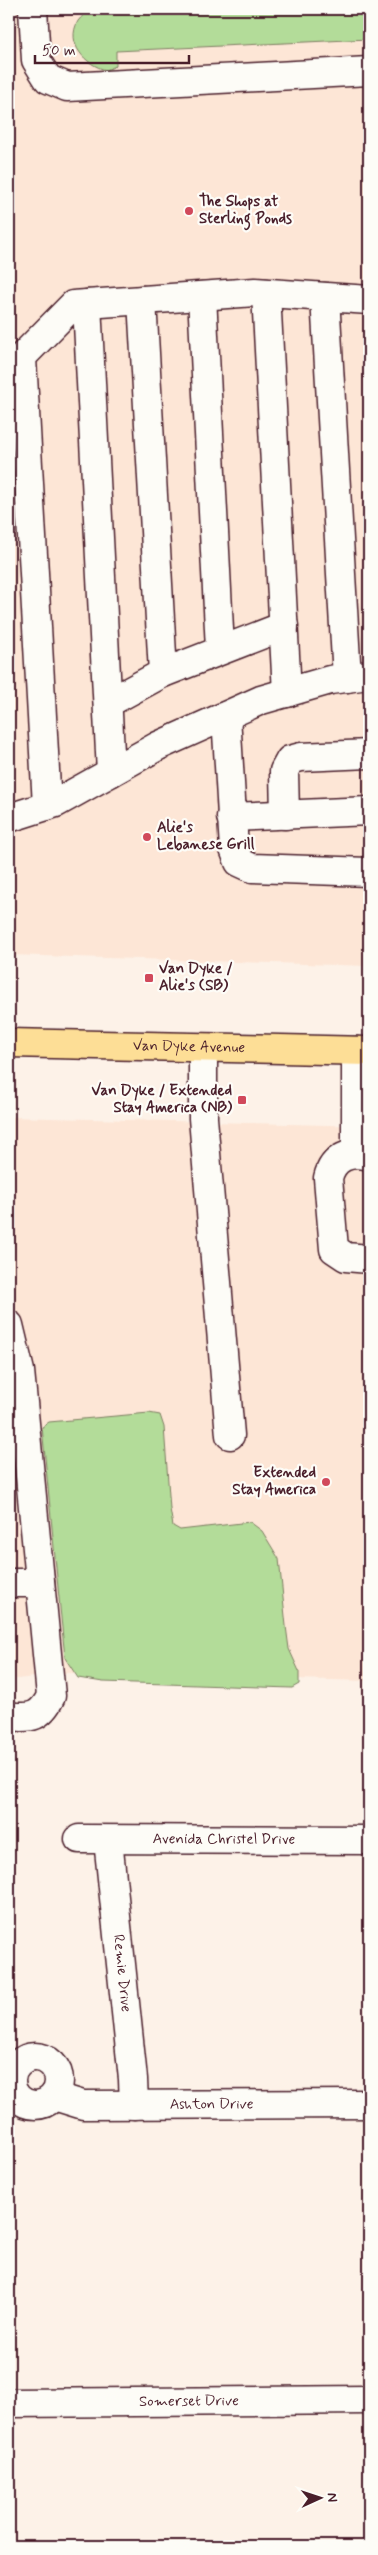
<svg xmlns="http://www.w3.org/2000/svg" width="378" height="2555" viewBox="0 0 378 2555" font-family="Mynerve,sans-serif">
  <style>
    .built { fill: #fde6d6 }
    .green { fill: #b3dc99; stroke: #7e7e62 }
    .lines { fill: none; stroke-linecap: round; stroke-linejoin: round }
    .minor-casing { stroke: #4a1f2b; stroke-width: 31 }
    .major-casing { stroke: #4a1f2b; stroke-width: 31 }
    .minor { stroke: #fdfcf7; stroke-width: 28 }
    .major { stroke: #fdde96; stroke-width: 28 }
    .poi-dot { fill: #d1495b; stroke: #fdfcf7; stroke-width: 2 }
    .labels { text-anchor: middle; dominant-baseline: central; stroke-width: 4.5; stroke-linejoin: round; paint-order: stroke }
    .poi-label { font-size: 15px; font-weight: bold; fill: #4a1f2b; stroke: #fdfcf7; text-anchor: start }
    .street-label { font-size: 15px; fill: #4a1f2b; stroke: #fdfcf7 }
  </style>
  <rect width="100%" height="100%" fill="#fdf2e8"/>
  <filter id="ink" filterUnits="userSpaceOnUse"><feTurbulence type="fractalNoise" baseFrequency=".02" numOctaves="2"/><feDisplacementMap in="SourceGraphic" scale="10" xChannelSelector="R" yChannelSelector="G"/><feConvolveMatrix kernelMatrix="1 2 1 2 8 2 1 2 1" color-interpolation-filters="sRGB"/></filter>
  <g filter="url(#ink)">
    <path class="built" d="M9 9H369V966L9 955Z
      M9 1117 369 1126V1681L67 1673 9 1680Z"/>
    <path class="green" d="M90 9H369V39L116 51V66L106 70C86 65 65 44 78 21 81 17 86 13 90 9Z
      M149 1413 160 1415 164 1427 170 1509 173 1526 180 1530 250 1522 262 1531 279 1559 286 1626 289 1649 299 1671V1684L292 1688 103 1682 78 1678 65 1658 42 1427 49 1422Z"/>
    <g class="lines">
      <g class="minor-casing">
        <g id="minor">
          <path d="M33 9 36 60 48 79 67 87 369 71"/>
          <path d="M266 293 287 693"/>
          <path d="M202 296 220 649"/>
          <path d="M325 297 347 678"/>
          <path d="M142 300 163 673"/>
          <path d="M87 304 111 772"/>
          <path d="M22 358 47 806"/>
          <path d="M9 370 73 305 255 292 369 300"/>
          <path d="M108 703 163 673 284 626"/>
          <path d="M226 716 234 849 239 862 252 868 369 872"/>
          <path d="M285 815 284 771 290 760 301 757 369 754"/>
          <path d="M231 817 369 811"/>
          <path d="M9 818 56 803 158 746 261 700 330 680 369 675"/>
          <path d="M203 1048V1118L230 1435"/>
          <path d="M356 1051V1153"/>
          <path d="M369 1156C350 1151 333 1157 328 1178L334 1249 346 1257 369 1259"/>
          <path d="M9 1325 20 1371 51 1696C41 1717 31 1719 9 1716"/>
          <path d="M9 1583H40"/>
          <path id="s1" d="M79 1839 369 1840"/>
          <path id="s2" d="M108 1840 133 2079 134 2105"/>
          <circle cx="35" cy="2081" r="24"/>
          <path id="s3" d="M54 2096 83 2105 369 2104"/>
          <path id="s4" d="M9 2403 369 2400"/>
        </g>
      </g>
      <g class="major-casing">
        <g id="major">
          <path id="s5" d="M9 1043 369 1051"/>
        </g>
      </g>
      <use href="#minor" class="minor"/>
      <use href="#major" class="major"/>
    </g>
  </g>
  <g class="poi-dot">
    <circle cx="189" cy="211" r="5"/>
    <circle cx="147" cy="837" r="5"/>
    <rect x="144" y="973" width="10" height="10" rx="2.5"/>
    <rect x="237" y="1095" width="10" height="10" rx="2.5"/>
    <circle cx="326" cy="1482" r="5"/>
  </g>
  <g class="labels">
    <g class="poi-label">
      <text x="199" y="202">The Shops at<tspan x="199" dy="17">Sterling Ponds</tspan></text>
      <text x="157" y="828">Alie's<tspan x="157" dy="17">Lebanese Grill</tspan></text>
      <text x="159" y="969">Van Dyke /<tspan x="159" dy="17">Alie's (SB)</tspan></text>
      <text x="232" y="1091" text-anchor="end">Van Dyke / Extended<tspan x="232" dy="17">Stay America (NB)</tspan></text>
      <text x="316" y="1473" text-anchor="end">Extended<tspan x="316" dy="17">Stay America</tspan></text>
    </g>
    <g class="street-label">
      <text stroke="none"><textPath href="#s5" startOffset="180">Van Dyke Avenue</textPath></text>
      <text stroke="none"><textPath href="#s1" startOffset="145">Avenida Christel Drive</textPath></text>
      <text stroke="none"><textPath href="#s2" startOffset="134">Remie Drive</textPath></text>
      <text stroke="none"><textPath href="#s3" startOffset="159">Ashton Drive</textPath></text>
      <text stroke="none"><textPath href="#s4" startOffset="180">Somerset Drive</textPath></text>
    </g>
  </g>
  <rect width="378" height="2555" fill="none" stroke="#fdfcf7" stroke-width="30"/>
  <rect x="15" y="15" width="348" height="2525" fill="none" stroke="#4a1f2b" stroke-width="2" filter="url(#ink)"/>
  <g transform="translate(320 2498) rotate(87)" stroke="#fdfcf7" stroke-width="4" paint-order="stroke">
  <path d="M0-4L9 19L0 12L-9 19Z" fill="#4a1f2b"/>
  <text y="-8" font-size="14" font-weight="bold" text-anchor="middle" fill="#4a1f2b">N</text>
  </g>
  <path d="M35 55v8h154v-8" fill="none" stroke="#4a1f2b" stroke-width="2.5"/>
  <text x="42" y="55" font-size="15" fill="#4a1f2b" stroke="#fdfcf7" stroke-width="4" paint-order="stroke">50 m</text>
</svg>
